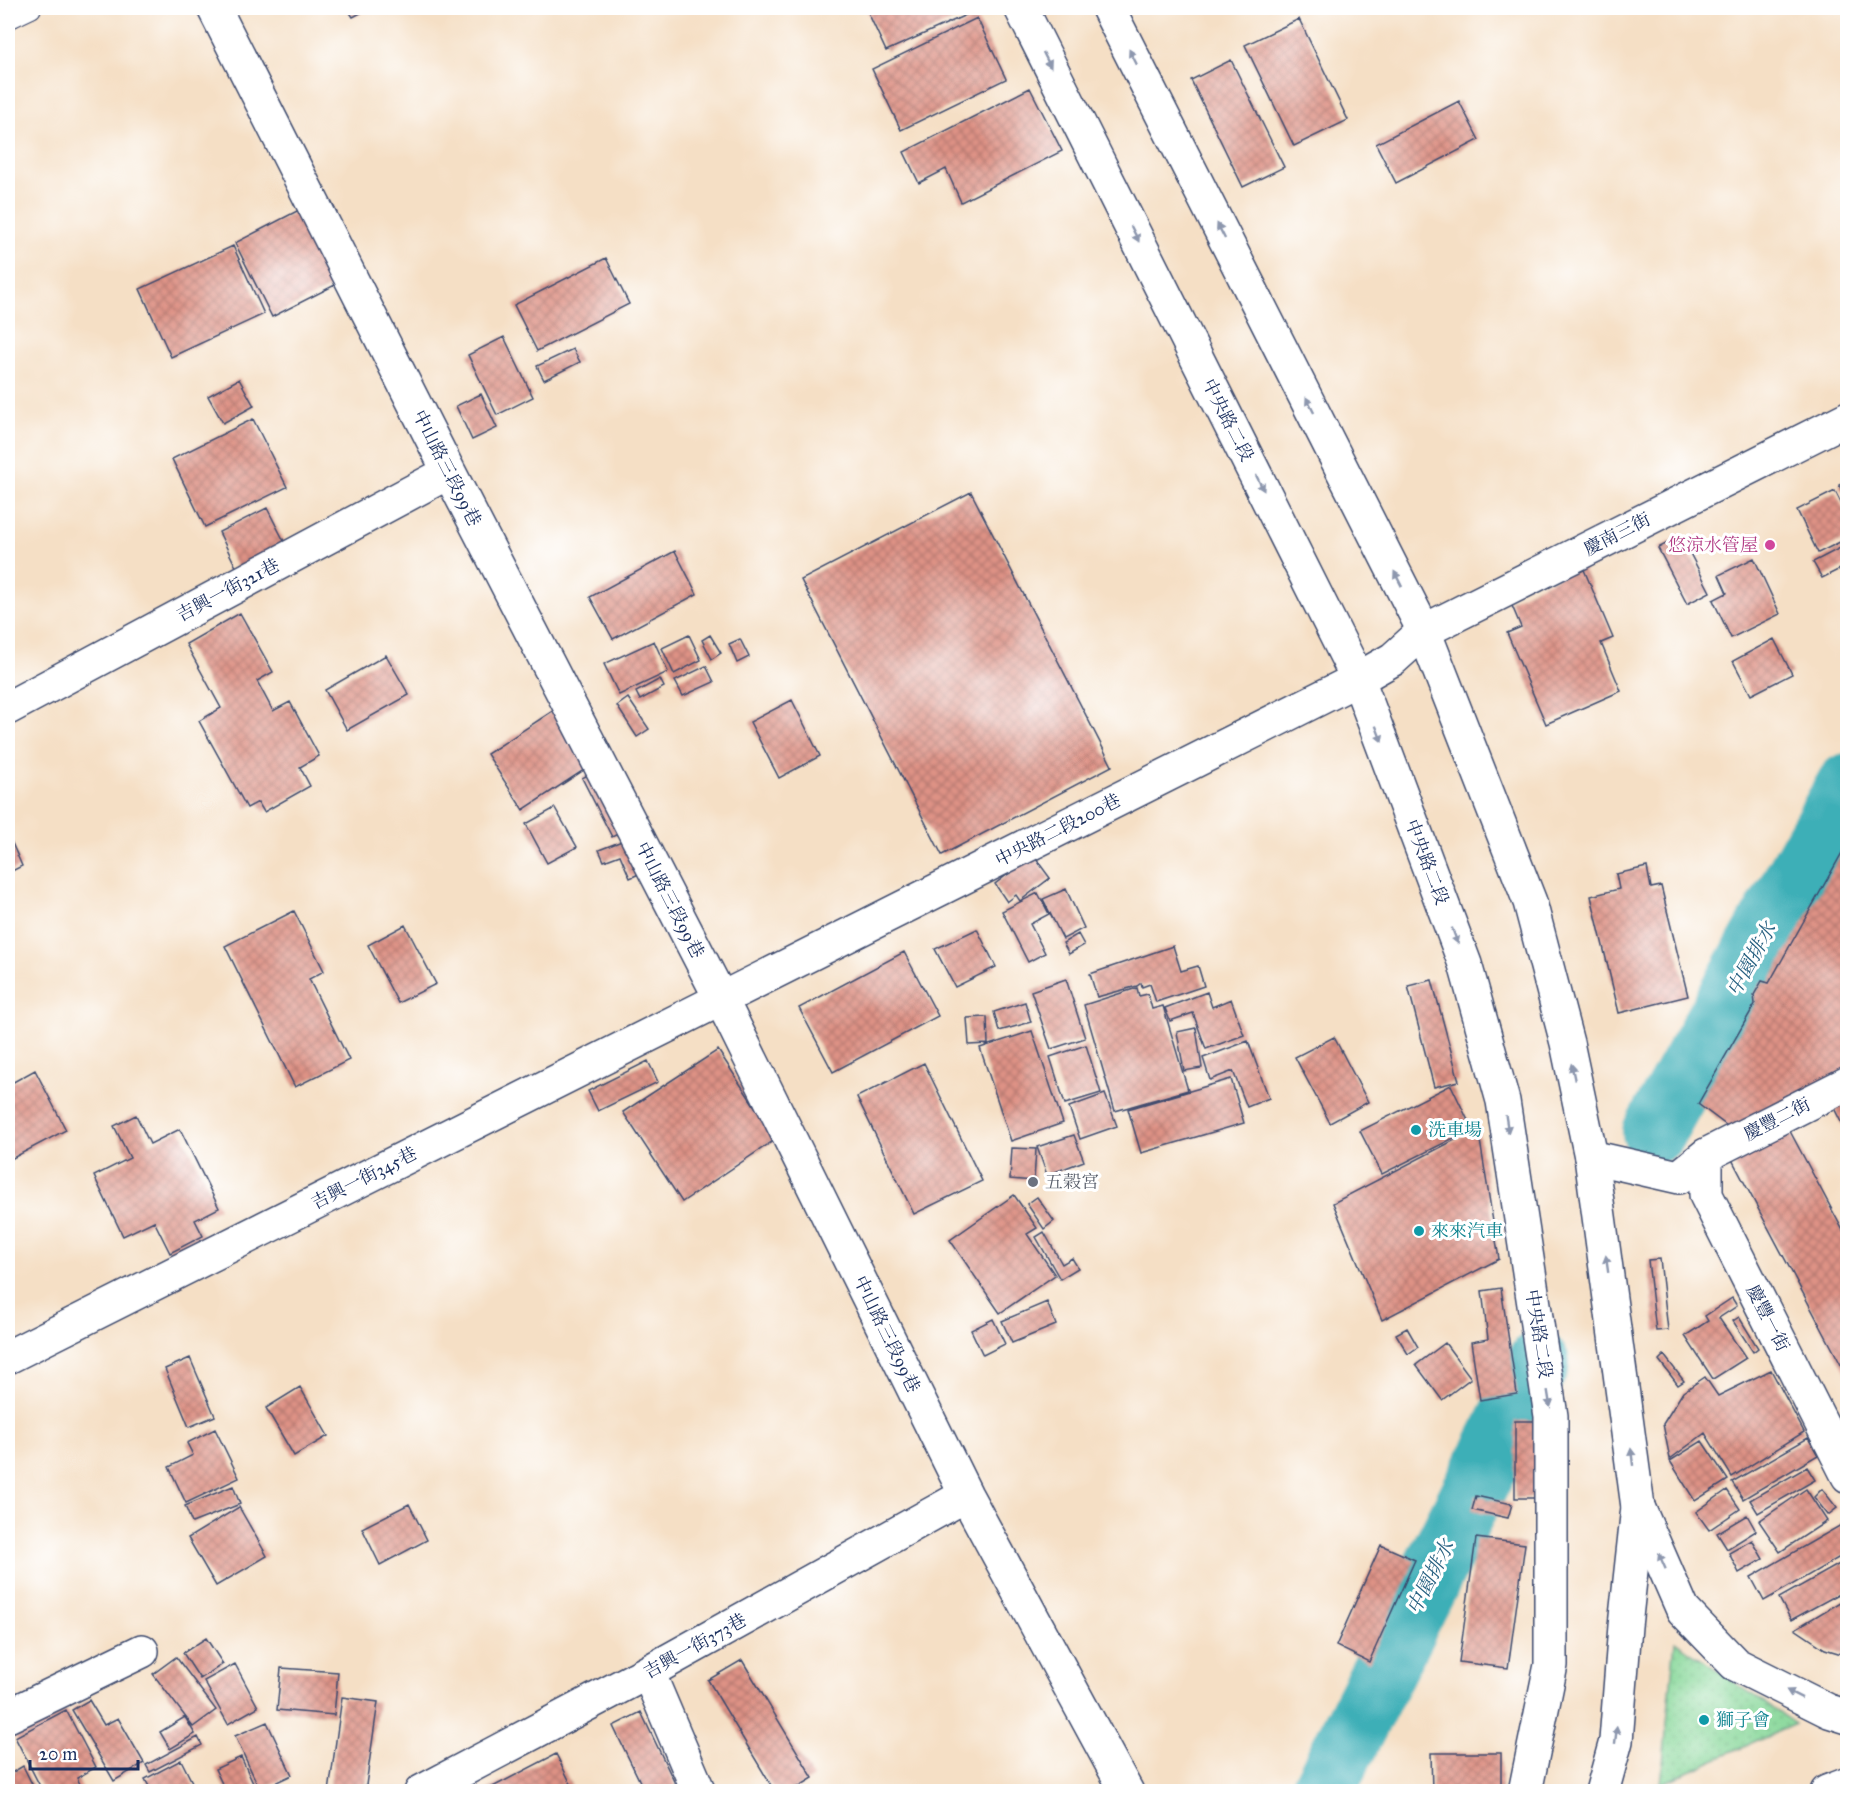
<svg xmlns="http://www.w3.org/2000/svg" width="1855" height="1799" viewBox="0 0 1855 1799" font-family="'IM FELL Great Primer','Noto Serif TC',serif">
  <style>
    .grass { fill: url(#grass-dots); stroke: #50837b; stroke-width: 1.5 }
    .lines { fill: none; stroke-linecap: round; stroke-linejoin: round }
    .river { stroke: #3eafb7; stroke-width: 64 }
    .building { fill: url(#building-cross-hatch) }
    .lane-casing { stroke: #3c496d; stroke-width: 22 }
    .street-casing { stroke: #3c496d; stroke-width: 36 }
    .secondary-casing { stroke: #3c496d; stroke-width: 36 }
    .primary-casing { stroke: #3c496d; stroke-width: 36 }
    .lane { stroke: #fff; stroke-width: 20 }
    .street { stroke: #fff; stroke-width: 33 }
    .secondary { stroke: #fff; stroke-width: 33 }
    .primary { stroke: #fff; stroke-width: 33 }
    .oneway { fill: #8d97ae }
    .hotel-dot { fill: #d1479c; stroke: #fff; stroke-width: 2 }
    .culture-dot { fill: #0f9aa8; stroke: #fff; stroke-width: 2 }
    .worship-dot { fill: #6b7280; stroke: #fff; stroke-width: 2 }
    .labels { text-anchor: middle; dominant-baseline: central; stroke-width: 6; stroke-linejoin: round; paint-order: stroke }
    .street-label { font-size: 18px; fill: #1b2f5e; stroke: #fff }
    .hotel-label { font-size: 18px; fill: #b23c85; stroke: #fff; text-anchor: end }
    .culture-label { font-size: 18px; fill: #0d838f; stroke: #fff; text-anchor: start }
    .worship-label { font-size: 18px; fill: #5b616d; stroke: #fff; text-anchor: start }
    .water-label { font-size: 20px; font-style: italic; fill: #296282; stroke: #fff }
  </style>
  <defs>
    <pattern id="grass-dots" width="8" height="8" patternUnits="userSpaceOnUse" patternTransform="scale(1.5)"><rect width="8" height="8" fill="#86d798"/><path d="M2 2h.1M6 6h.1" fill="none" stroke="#73b985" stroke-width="1.8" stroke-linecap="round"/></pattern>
    <pattern id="building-cross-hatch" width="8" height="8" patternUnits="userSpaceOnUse" patternTransform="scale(1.5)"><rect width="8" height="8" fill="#de9285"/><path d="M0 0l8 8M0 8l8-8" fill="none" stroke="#b37870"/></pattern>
  </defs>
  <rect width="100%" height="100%" fill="#fff"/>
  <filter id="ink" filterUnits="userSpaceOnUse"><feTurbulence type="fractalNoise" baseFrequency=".0167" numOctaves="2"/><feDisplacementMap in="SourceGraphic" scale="12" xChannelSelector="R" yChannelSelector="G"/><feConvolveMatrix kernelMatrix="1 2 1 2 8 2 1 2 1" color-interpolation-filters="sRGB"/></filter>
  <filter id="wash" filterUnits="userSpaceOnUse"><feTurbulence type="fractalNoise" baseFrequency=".008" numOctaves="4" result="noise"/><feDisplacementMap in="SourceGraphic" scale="24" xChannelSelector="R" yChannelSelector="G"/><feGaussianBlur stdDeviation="1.35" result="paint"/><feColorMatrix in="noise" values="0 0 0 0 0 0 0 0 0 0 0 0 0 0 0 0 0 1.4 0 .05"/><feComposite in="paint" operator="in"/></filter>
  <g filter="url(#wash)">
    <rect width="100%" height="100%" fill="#f5dfc5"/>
    <path class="grass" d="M1675 1641 1795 1724 1661 1784Z"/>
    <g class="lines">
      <path class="river" d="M1654 1132 1848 785
        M1322 1792 1538 1363"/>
    </g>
    <g id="blocks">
      <path class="building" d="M347 8H370L353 17Z
        M866 8H977V10L886 51Z
        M977 18 1006 79 901 130 872 69Z
        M1299 19 1348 120 1294 146 1245 45Z
        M1231 60 1284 167 1243 187 1191 80Z
        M1030 88 1062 151 961 202 946 169 919 183 904 152Z
        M1459 101 1479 140 1396 183 1376 144Z
        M299 210 337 284 272 317 235 243Z
        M233 246 264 314 171 357 140 289Z
        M606 258 629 304 537 351 514 305Z
        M504 337 533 397 497 415 468 355Z
        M573 349 580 362 544 380 537 366Z
        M239 379 254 406 223 423 208 396Z
        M481 394 497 428 472 440 456 406Z
        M253 419 287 487 205 527 172 459Z
        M1848 481V500L1839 485Z
        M1835 491 1848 517V538L1818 553 1797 510Z
        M971 492 1112 766 942 855 801 580Z
        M267 508 288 549 239 573 219 532Z
        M1681 536 1710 592 1687 604 1658 548Z
        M1848 544V565L1822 578 1813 562Z
        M675 551 697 594 613 639 590 597Z
        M1754 558 1780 614 1731 638 1713 600 1727 593 1719 575Z
        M1582 565 1613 638 1601 643 1621 691 1546 724 1507 633 1521 627 1510 601Z
        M240 613 273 672 257 681 273 711 290 702 319 756 300 767 310 786 264 812 258 802 247 808 199 721 221 708 186 644Z
        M689 635 701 660 674 674 662 648Z
        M710 635 721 653 712 659 702 640Z
        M740 639 749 657 737 663 729 644Z
        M1774 639 1792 674 1751 695 1733 661Z
        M654 641 668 672 619 695 604 664Z
        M386 655 409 695 347 730 325 690Z
        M706 666 714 682 683 696 675 681Z
        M660 679 664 687 640 700 636 692Z
        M628 698 649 729 637 737 617 706Z
        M792 700 820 756 779 778 750 722Z
        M554 710 590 766 523 810 487 754Z
        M597 770 627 829 612 837 582 778Z
        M555 808 577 847 547 863 526 824Z
        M8 834 22 866 8 873Z
        M627 839 641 873 630 878 620 855 604 861 599 850Z
        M1848 842V1068L1738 1134 1698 1104 1755 1004 1754 995 1762 981 1769 983Z
        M1033 855 1050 878 1020 901 1016 895 1007 902 995 884Z
        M1647 867 1651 888 1661 886 1688 996 1619 1013 1591 896 1619 889 1616 874Z
        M1066 889 1084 928 1063 939 1043 899Z
        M1038 893 1049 914 1030 924 1045 953 1028 962 1002 911Z
        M294 911 324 971 309 979 349 1060 295 1087 225 946Z
        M405 925 436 984 398 1003 368 945Z
        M977 929 996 967 955 987 935 949Z
        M1078 934 1084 945 1069 954 1063 943Z
        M1173 946 1181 971 1198 966 1204 986 1156 1002 1150 984 1142 987 1141 983 1137 986 1097 997 1090 974Z
        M904 952 938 1016 833 1072 799 1008Z
        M1066 979 1085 1038 1051 1049 1031 991Z
        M1432 980 1459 1081 1434 1087 1408 986Z
        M1137 988 1139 996 1148 994 1152 1009 1163 1006 1188 1090 1115 1111 1084 1005Z
        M1207 992 1212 1007 1231 999 1244 1035 1206 1049 1193 1013 1170 1021 1165 1008Z
        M1025 1002 1031 1022 999 1031 994 1012Z
        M987 1017 988 1044 969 1045 967 1018Z
        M1196 1028 1202 1068 1184 1071 1177 1032Z
        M1032 1031 1063 1123 1011 1141 980 1048Z
        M1334 1037 1368 1102 1330 1123 1295 1057Z
        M1248 1041 1269 1098 1247 1107 1233 1071 1210 1080 1203 1058Z
        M1086 1045 1101 1093 1065 1104 1050 1057Z
        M718 1050 776 1139 682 1202 623 1112Z
        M648 1061 658 1082 598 1111 588 1091Z
        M924 1063 982 1181 914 1214 857 1097Z
        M35 1070 66 1130 11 1159 8 1151V1085Z
        M1231 1079 1244 1123 1141 1153 1128 1109Z
        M1451 1085 1472 1129 1382 1174 1360 1131Z
        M1105 1094 1117 1126 1080 1139 1069 1107Z
        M1848 1097V1136L1832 1104Z
        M136 1115 150 1144 180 1129 219 1208 195 1220 203 1236 170 1253 154 1221 123 1236 94 1176 130 1158 114 1126Z
        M1784 1120 1848 1240V1378L1727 1150Z
        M1478 1128 1499 1259 1382 1320 1333 1203Z
        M1074 1135 1084 1161 1047 1175 1037 1147Z
        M1012 1148 1036 1149 1034 1181 1010 1179Z
        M1014 1195 1037 1228 1027 1234 1055 1275 1000 1313 950 1240Z
        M1037 1197 1054 1221 1044 1229 1027 1204Z
        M1044 1232 1062 1264 1072 1258 1078 1268 1060 1279 1036 1237Z
        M1660 1259 1668 1330 1656 1331 1648 1260Z
        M1501 1288 1517 1394 1480 1400 1471 1342 1488 1339 1482 1291Z
        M1732 1298 1737 1306 1719 1318 1746 1358 1713 1379 1685 1336 1708 1321 1705 1316Z
        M1047 1302 1056 1325 1012 1343 1002 1321Z
        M1739 1317 1758 1348 1753 1352 1733 1321Z
        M993 1319 1005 1344 983 1355 971 1330Z
        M1407 1328 1418 1347 1408 1354 1396 1334Z
        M1445 1343 1471 1378 1442 1400 1416 1365Z
        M1664 1355 1684 1381 1678 1385 1659 1360Z
        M190 1358 215 1416 189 1427 165 1369Z
        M1771 1370 1804 1432 1732 1477 1705 1433 1670 1459 1663 1424 1683 1392 1705 1377 1718 1396Z
        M300 1387 328 1436 294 1456 266 1408Z
        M1515 1421H1536L1535 1498H1515Z
        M215 1429 239 1478 186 1503 169 1467 193 1455 187 1443Z
        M1808 1438 1818 1455 1743 1499 1732 1482Z
        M1702 1441 1728 1480 1695 1501 1670 1461Z
        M1807 1467 1815 1480 1758 1513 1750 1500Z
        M233 1486 240 1504 192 1523 185 1506Z
        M1806 1489 1827 1521 1780 1552 1759 1521Z
        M1822 1489 1837 1508 1828 1515 1814 1497Z
        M1727 1490 1740 1509 1709 1530 1696 1512Z
        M1476 1496 1512 1504 1508 1518 1472 1510Z
        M409 1504 427 1540 380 1565 362 1528Z
        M239 1507 267 1556 216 1586 188 1538Z
        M1747 1515 1756 1531 1727 1549 1717 1533Z
        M1848 1521V1559L1845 1554 1764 1601 1751 1577Z
        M1476 1538 1525 1544 1508 1668 1459 1662Z
        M1752 1540 1763 1559 1739 1573 1729 1553Z
        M1381 1545 1415 1560 1369 1662 1336 1646Z
        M1843 1562 1848 1571V1589L1791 1620 1779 1598Z
        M1848 1597V1656L1825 1649 1795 1629Z
        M206 1638 223 1664 200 1679 183 1653Z
        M176 1657 216 1710 193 1727 153 1674Z
        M742 1660 813 1778 790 1792H775L708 1680Z
        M235 1664 258 1707 228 1724 204 1681Z
        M281 1668 338 1672 334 1715 277 1710Z
        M342 1697 378 1702 365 1792H329Z
        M89 1700 104 1725 118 1718 144 1763 114 1781 72 1710Z
        M66 1710 96 1767 77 1778 84 1792H43L15 1737Z
        M641 1712 679 1792H645L613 1726Z
        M185 1717 195 1734 170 1749 160 1732Z
        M267 1722 292 1775 260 1790 235 1736Z
        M198 1737 202 1745 150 1772 146 1765Z
        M1431 1753H1501V1792H1432Z
        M556 1754 575 1792H483Z
        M241 1757 257 1792H226L215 1769Z
        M181 1760 197 1792H152L145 1779Z
        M23 1766 36 1792H8V1775Z"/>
    </g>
  </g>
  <g filter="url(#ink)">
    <use href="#blocks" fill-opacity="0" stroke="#3c496d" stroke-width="1.5"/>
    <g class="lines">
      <g class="lane-casing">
        <path id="lane" d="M8 19 31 8"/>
      </g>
      <g class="street-casing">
        <path id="street" d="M214 8 449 472 721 999 966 1495 1127 1792
          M8 708 449 472
          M1706 1155V1195L1848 1476
          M1591 1157 1679 1177 1706 1155 1848 1083
          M8 1357 1358 679 1393 659 1424 631 1848 418
          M648 1672 699 1792
          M8 1716 142 1651
          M421 1792 648 1672 966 1495"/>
      </g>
      <g class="secondary-casing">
        <path id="secondary" d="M1021 8 1358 679 1465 964 1503 1101 1551 1416V1665L1525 1792
          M1108 8 1424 631 1530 902 1567 1043 1591 1157 1638 1507 1625 1626 1616 1741 1602 1792"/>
      </g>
      <g class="primary-casing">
        <path id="primary" d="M1638 1507 1683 1610 1735 1664 1829 1711 1848 1717
          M1827 1792 1848 1784"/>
      </g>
      <use href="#lane" class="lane"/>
      <use href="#street" class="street"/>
      <use href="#secondary" class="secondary"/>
      <use href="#primary" class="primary"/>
    </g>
    <defs><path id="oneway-solid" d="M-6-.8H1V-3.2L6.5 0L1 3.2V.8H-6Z" transform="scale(1.5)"/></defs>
    <g class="oneway">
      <use href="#oneway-solid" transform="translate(1133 57) rotate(-117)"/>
      <use href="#oneway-solid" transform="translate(1047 60) rotate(63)"/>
      <use href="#oneway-solid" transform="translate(1221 231) rotate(-117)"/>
      <use href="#oneway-solid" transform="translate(1135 234) rotate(63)"/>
      <use href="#oneway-solid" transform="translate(1310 405) rotate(-117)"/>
      <use href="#oneway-solid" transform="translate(1260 483) rotate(63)"/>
      <use href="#oneway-solid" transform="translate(1398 579) rotate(-117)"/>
      <use href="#oneway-solid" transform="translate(1379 734) rotate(69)"/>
      <use href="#oneway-solid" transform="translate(1455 936) rotate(69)"/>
      <use href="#oneway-solid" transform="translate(1573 1072) rotate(-102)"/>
      <use href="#oneway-solid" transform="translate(1507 1124) rotate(81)"/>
      <use href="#oneway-solid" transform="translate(1607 1264) rotate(-98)"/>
      <use href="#oneway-solid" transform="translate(1549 1399) rotate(81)"/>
      <use href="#oneway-solid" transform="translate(1632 1457) rotate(-97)"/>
      <use href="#oneway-solid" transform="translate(1662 1561) rotate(-114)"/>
      <use href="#oneway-solid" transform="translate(1794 1694) rotate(-153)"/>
      <use href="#oneway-solid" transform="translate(1616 1735) rotate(-83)"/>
    </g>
  </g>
  <circle class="hotel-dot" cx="1770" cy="545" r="6"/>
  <g class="culture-dot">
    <circle cx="1416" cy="1130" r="6"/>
    <circle cx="1419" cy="1231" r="6"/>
    <circle cx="1704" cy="1720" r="6"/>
  </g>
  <circle class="worship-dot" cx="1033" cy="1182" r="6"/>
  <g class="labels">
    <g class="street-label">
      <text transform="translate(1228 420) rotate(63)">中央路二段</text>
      <text transform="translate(447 468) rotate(63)">中山路三段99巷</text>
      <text transform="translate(1617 534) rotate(-27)">慶南三街</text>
      <text transform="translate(228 590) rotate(-28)">吉興一街321巷</text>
      <text transform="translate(1058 830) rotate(-27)">中央路二段200巷</text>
      <text transform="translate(1427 862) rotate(69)">中央路二段</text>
      <text transform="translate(670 900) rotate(63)">中山路三段99巷</text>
      <text transform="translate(1777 1119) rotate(-27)">慶豐二街</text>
      <text transform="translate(364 1178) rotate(-27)">吉興一街345巷</text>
      <text transform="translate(1768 1318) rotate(63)">慶豐一街</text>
      <text transform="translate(887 1334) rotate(64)">中山路三段99巷</text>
      <text transform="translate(1539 1334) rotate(81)">中央路二段</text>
      <text transform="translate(695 1646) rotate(-29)">吉興一街373巷</text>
    </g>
    <g class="hotel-label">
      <text x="1758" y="545">悠涼水管屋</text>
    </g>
    <g class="culture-label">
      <text x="1428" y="1130">洗車場</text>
      <text x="1431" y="1231">來來汽車</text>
      <text x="1716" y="1720">獅子會</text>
    </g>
    <g class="worship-label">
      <text x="1045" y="1182">五榖宮</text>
    </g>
    <g class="water-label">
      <text transform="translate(1751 959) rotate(-61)">中園排水</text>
      <text transform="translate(1430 1577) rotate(-63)">中園排水</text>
    </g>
  </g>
  <rect width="1855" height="1799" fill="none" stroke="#fff" stroke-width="30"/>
  <path d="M30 1760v9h108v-9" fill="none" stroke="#1b2f5e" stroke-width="3"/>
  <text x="39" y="1760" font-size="18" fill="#1b2f5e" stroke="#ffffff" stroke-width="4.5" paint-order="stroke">20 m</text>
</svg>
